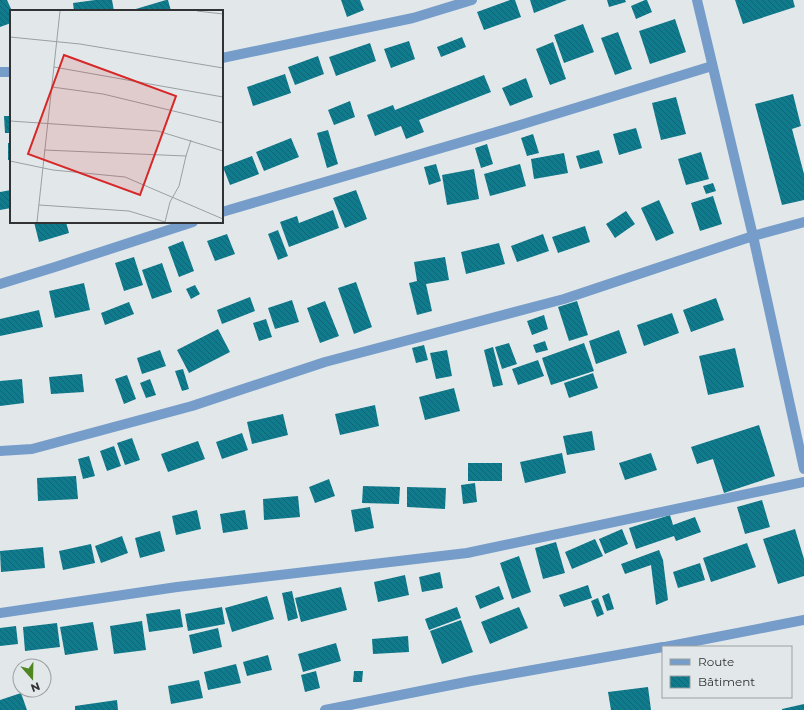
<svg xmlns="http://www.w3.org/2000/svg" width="804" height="710" viewBox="0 0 804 710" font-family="Montserrat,sans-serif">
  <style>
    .building { fill: url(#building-back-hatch) }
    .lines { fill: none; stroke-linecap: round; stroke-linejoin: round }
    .minor { stroke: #769dc9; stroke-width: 10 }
    .inset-road { fill: none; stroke: #9b9fa1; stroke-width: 1 }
    .view { fill: #d62828; fill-opacity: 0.15; stroke: #d62828; stroke-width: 2 }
    .inset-edge { fill: none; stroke: #303233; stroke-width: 2 }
  </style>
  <defs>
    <pattern id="building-back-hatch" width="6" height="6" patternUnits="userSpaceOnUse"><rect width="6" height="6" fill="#0f7b8c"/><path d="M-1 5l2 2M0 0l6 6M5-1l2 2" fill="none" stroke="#0f6573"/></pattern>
  </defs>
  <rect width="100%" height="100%" fill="#e2e8ea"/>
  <path class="building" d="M0 0H7L12 11 11 23 0 27Z
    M95 0H112L114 11H74L73 3Z
    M166 0H168L171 11H129Z
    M341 0H360L364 10 347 17Z
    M510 0H515L521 17 484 30 477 12Z
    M530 0H567L534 13Z
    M607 0H625L626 2 609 7Z
    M645 0H647L652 12 636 19 631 6Z
    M735 0H793L795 7 743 24Z
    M675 19 686 52 650 64 639 31Z
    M583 24 594 52 564 63 554 35Z
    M618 32 632 69 615 75 601 38Z
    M462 37 466 47 441 57 437 47Z
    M409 41 415 59 391 68 384 49Z
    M553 42 566 79 550 85 536 49Z
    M370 43 376 61 336 76 329 57Z
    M318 56 324 74 295 85 288 67Z
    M285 74 291 93 253 106 247 87Z
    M484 75 491 92 419 120 424 132 406 139 401 126 375 136 367 115 393 105 395 110Z
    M526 78 533 97 510 106 502 88Z
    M793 94 801 126 792 129 804 174V200L782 205 755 104Z
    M676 97 686 134 661 140 652 103Z
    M350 101 355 117 334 125 328 110Z
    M4 116H11V133H5Z
    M636 128 642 148 619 155 613 134Z
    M328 130 338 164 327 168 317 133Z
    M533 134 539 153 527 156 521 138Z
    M291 138 299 157 264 171 256 152Z
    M8 143H11V160H8Z
    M487 144 493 164 481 168 475 148Z
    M599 150 603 163 580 169 576 156Z
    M701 152 709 179 686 185 678 159Z
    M564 153 568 173 534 179 531 159Z
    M252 156 259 174 230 185 223 167Z
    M436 164 441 181 429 185 424 167Z
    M520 164 526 186 490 196 484 174Z
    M474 169 479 199 447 205 442 175Z
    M713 183 716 191 706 194 703 186Z
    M11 190V208L0 210V192Z
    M356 190 367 219 345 228 333 198Z
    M713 196 722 224 700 231 691 203Z
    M659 200 674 233 656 241 641 208Z
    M333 210 339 228 289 247 280 222 297 216 299 223Z
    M626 211 635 224 615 238 606 224Z
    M34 222H66L69 233 39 242Z
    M585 226 590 242 558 253 552 237Z
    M278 230 288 256 278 260 268 234Z
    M227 234 235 254 215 261 207 241Z
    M543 234 549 251 517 262 511 246Z
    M183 241 194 271 179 277 168 247Z
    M499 243 505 264 466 274 461 252Z
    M134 257 143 285 124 291 115 263Z
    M445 257 449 280 426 284 432 311 417 315 409 283 417 281 414 262Z
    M162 263 172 292 152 299 142 270Z
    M356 282 372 327 354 334 338 288Z
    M84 283 90 310 55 318 49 291Z
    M195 285 200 294 191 299 186 289Z
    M250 297 255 311 222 324 217 310Z
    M716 298 724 320 691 332 683 310Z
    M292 300 299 322 275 329 268 308Z
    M325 301 339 336 320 343 307 308Z
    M577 301 588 335 569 341 558 307Z
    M129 302 134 314 105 325 101 313Z
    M39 310 43 327 0 336V319Z
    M672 313 679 333 644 346 637 325Z
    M544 315 548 329 532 335 527 321Z
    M266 319 272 337 259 341 253 323Z
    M218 329 230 352 189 373 177 350Z
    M619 330 627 353 596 364 589 341Z
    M545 341 548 350 536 353 533 345Z
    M509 343 517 364 502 369 495 347Z
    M584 343 594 371 551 385 542 358Z
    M424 345 428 360 416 363 412 348Z
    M493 347 503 385 493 387 484 350Z
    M735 348 744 387 708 395 699 356Z
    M160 350 166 366 142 374 137 358Z
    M447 350 452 376 436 379 430 353Z
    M538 360 544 376 518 385 512 369Z
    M183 369 189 389 182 391 175 371Z
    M593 373 598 388 569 398 564 383Z
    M82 374 84 392 51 394 49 377Z
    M127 375 136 399 124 404 115 379Z
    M22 379 24 403 0 406V381Z
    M150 379 156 395 146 398 140 383Z
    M454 388 460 411 425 420 419 397Z
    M375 405 379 426 340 435 335 414Z
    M283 414 288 435 252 444 247 422Z
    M759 425 775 476 724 493 713 459 697 464 691 447Z
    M592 431 595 450 567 455 563 436Z
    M242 433 248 450 222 459 216 442Z
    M132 438 140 460 125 465 117 443Z
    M198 441 205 459 168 472 161 454Z
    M114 446 121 466 107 471 100 451Z
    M562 453 566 473 525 483 520 462Z
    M651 453 657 470 625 480 619 463Z
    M89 456 95 476 83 479 78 459Z
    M468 463H502V481H468Z
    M76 476 78 499 38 501 37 478Z
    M329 479 335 496 315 503 309 487Z
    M475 483 477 502 463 504 461 485Z
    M363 486 400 487 399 504 362 503Z
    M407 487 446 488 445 509 407 507Z
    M298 496 300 517 264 520 263 499Z
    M762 500 770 527 745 534 737 507Z
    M370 507 374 528 355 532 351 510Z
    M197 510 201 529 176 535 172 516Z
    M245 510 248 529 223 533 220 514Z
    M670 515 673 525 695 517 701 532 676 541 674 536 636 549 629 528Z
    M622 529 628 544 605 554 599 539Z
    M795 529 804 559V576L778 584 763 539Z
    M160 531 165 551 140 558 135 538Z
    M122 536 128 553 101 563 95 546Z
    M595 539 603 556 572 569 565 552Z
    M556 542 565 573 543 579 535 548Z
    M747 543 756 567 711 582 703 558Z
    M91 544 95 563 63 570 59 551Z
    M43 547 45 568 1 572 0 551Z
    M659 550 663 560 668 600 656 605 651 565 625 574 621 564Z
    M519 556 531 592 512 599 500 563Z
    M700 563 705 580 678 588 673 572Z
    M440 572 443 588 422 592 419 577Z
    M405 575 409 595 378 602 374 582Z
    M588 585 592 598 564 607 559 595Z
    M499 586 504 599 480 609 475 596Z
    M341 587 347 610 301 622 295 598Z
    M292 591 298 618 288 621 282 593Z
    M609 593 614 609 607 611 602 596Z
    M267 596 274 619 232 632 225 608Z
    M598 598 604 614 597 617 591 601Z
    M222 607 225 624 188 631 185 614Z
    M457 607 461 618 429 630 425 619Z
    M519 607 528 628 490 644 481 622Z
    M180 609 183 627 149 632 146 614Z
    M461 620 473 652 442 664 430 631Z
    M142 621 146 650 114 654 110 626Z
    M93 622 98 650 65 655 60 627Z
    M57 623 60 647 25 651 23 627Z
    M16 626 18 644 0 646V628Z
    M218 628 222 647 193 654 189 635Z
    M408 636 409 652 373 654 372 639Z
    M336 643 341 661 303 672 298 654Z
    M268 655 272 670 247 676 243 662Z
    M236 664 241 683 208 690 204 672Z
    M316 671 320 688 305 692 301 675Z
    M354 671H363L362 682H353Z
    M199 680 203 698 171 704 168 686Z
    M648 687 651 710H611L608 692Z
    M21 693 27 710H0V700Z
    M117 700 118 710H75V706Z
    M804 704V710H782V709Z"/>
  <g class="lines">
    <path class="minor" d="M697 0 753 236 804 469
      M222 58 413 18 472 0
      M0 72H11
      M222 212 520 125 712 66
      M0 284 55 267 193 222
      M0 451 32 449 192 406 325 362 564 299 753 236 804 222
      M0 613 177 587 467 553 804 482
      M665 647 804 620
      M325 710 471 681 663 647"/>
  </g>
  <g transform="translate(10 10)">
    <rect width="213" height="213" fill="#e2e8ea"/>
    <path class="inset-road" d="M187 1 213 4M0 27 70 34 213 58M44 57 213 87M42 77 93 84 213 113M0 111 148 121 213 141M34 140 176 146 181 130M0 151 43 160 115 167 213 209M29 195 119 201 155 212M27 212 50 1M155 212 160 192 169 176 176 146"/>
    <path class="view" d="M54 45 166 86 130 185 18 144Z"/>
    <rect width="213" height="213" class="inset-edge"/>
  </g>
  <rect x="662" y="646" width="130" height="52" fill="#e2e8ea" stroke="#9b9fa1"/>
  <rect x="670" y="659" width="20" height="6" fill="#769dc9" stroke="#9b9fa1"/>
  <text x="698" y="666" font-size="12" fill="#303233">Route</text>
  <rect x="670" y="676" width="20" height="12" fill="url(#building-back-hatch)" stroke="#9b9fa1"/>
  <text x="698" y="686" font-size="12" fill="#303233">Bâtiment</text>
  <g transform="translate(32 678) rotate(160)"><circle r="19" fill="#e2e8ea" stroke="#9b9fa1"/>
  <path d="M0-3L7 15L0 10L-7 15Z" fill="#4f8620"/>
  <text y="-6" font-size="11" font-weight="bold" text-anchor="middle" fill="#303233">N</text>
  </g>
</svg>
